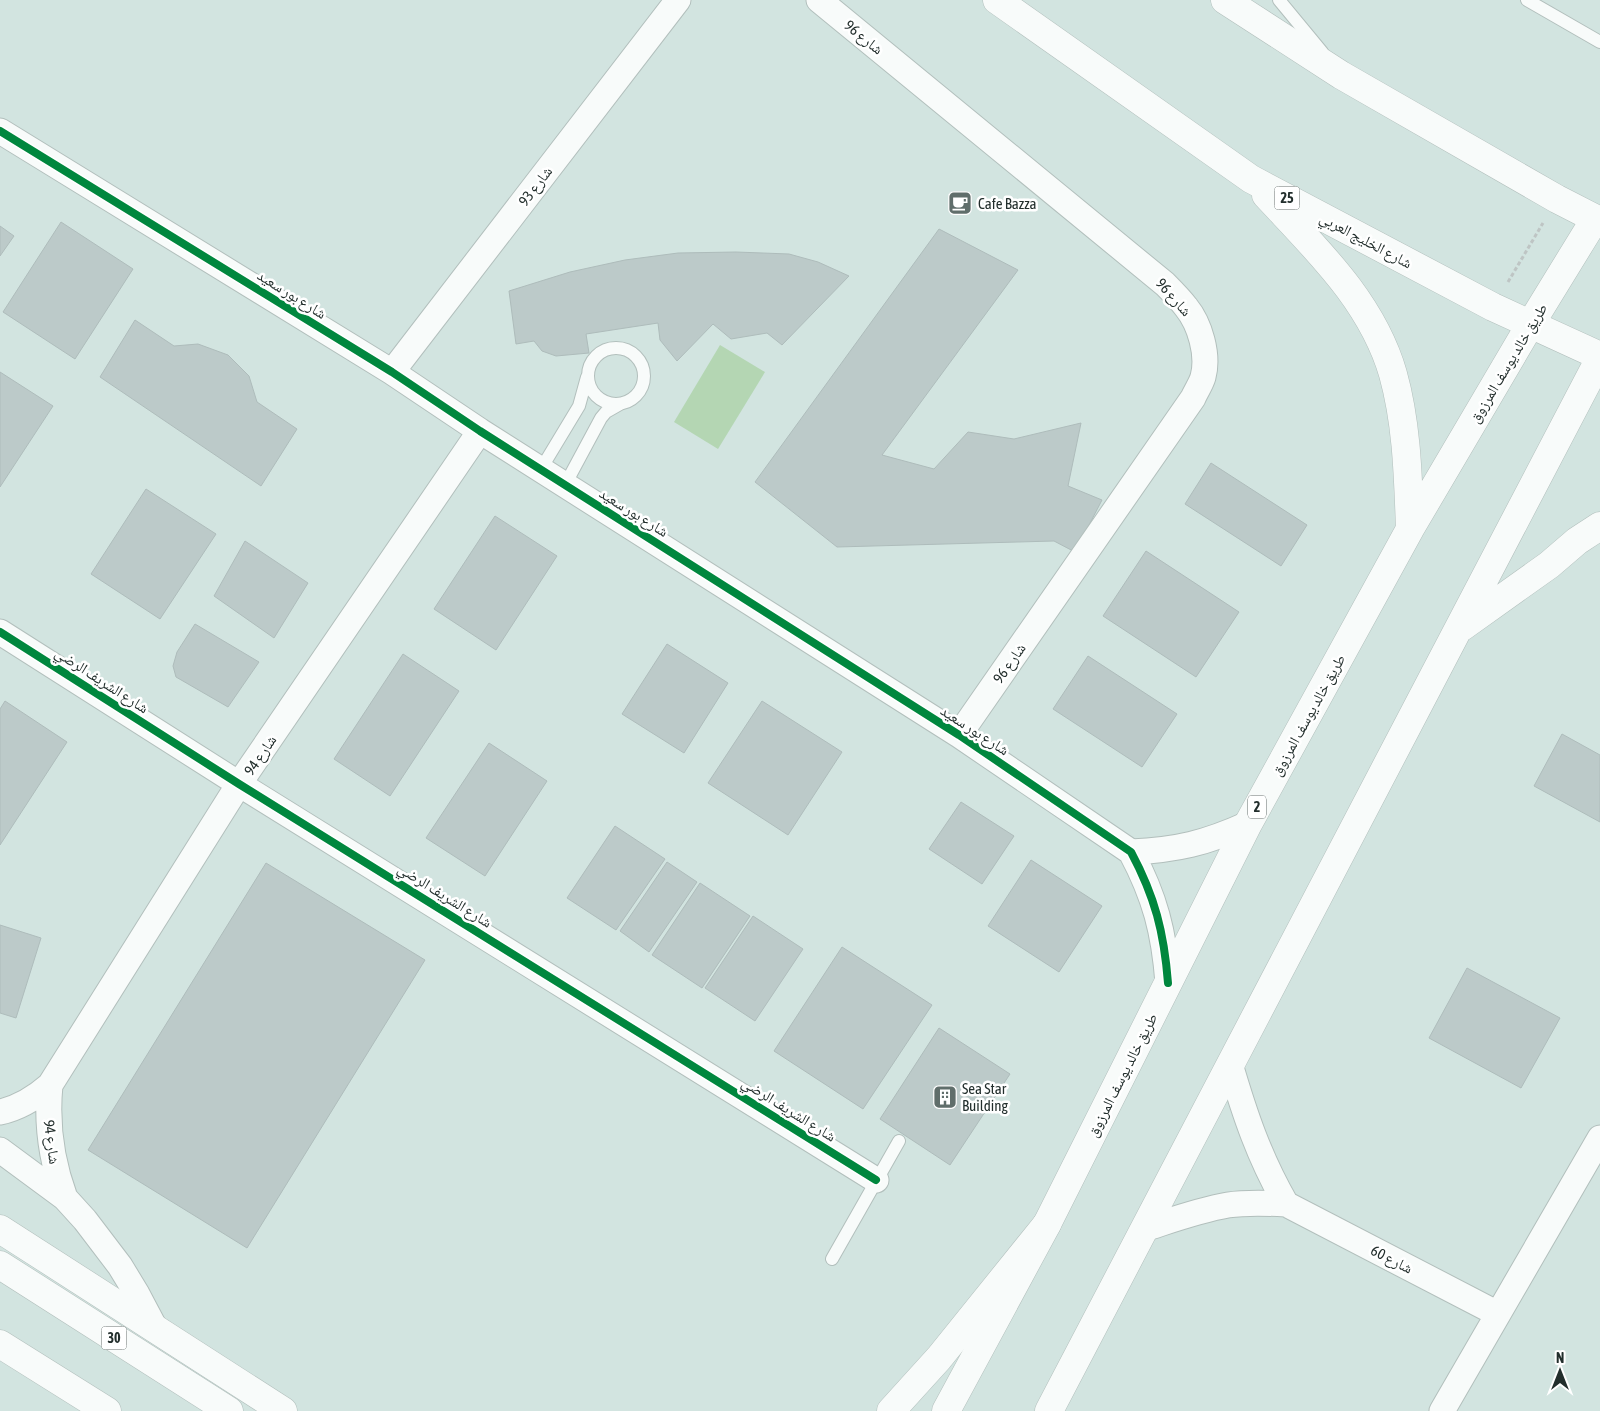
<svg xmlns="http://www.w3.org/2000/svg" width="1600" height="1411" viewBox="0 0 1600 1411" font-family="'Asap Condensed','Noto Naskh Arabic',sans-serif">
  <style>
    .green { fill: #b4d6b3 }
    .building { fill: #bccac9; stroke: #aebcbb }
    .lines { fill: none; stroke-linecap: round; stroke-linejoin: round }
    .service-casing { stroke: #b2bfbc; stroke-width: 14 }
    .minor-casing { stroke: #b2bfbc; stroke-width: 27 }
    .primary-casing { stroke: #b2bfbc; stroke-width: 29 }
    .trunk-casing { stroke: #b2bfbc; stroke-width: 29 }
    .motorway-casing { stroke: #b2bfbc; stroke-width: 29 }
    .path { stroke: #bec5c4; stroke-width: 3; stroke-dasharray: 4 2.5; stroke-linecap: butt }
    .service { stroke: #f8fbfa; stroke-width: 12 }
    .minor { stroke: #f8fbfa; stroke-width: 25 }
    .primary { stroke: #f8fbfa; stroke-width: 28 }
    .trunk { stroke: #f8fbfa; stroke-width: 28 }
    .motorway { stroke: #f8fbfa; stroke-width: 28 }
    .cycleway-casing { stroke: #fff; stroke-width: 11 }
    .cycleway { stroke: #00873e; stroke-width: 8 }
    .labels { text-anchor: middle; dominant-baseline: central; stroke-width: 5; stroke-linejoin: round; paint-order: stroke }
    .shield { fill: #fff; stroke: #646d6b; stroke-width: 1 }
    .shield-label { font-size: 14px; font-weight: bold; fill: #222e2c }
    .street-label { font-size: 15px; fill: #222e2c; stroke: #fff }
    .poi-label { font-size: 15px; fill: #222e2c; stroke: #fff; text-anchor: start }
  </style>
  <rect width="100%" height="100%" fill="#d2e4e0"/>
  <path class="green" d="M720 345 765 372 718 449 674 422Z"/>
  <path class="building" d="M61 222 133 269 75 359 3 312Z
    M0 226 14 236 0 256Z
    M939 229 1018 270 882 455 934 469 968 432 1014 439 1081 423 1068 486 1102 500 1075 552 1054 541 837 547 755 482Z
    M736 252 789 254 818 262 849 276 782 345 767 333 731 339 713 324 677 361 660 340 658 323 586 334 589 353 556 356 542 351 534 341 516 344 509 291 570 272 625 260 678 253Z
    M135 320 174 346 198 344 228 355 249 376 257 402 297 429 261 486 100 377Z
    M0 372 53 406 0 487Z
    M1211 463 1307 525 1281 566 1185 504Z
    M146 489 216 534 160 619 91 574Z
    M495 516 557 556 496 650 434 609Z
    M245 541 308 583 274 638 214 596Z
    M1146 551 1239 612 1196 677 1103 616Z
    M195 624 259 662 228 707 176 677 173 666 177 652Z
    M667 644 728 683 684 753 622 714Z
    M403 654 459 691 390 796 334 759Z
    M1088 656 1177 714 1142 767 1053 709Z
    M5 701 67 742 0 845V709Z
    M762 701 842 752 788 835 708 783Z
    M1562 734 1600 755V822L1534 786Z
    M489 743 547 781 485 876 426 838Z
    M961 802 1014 836 982 884 929 849Z
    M615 826 665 859 616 930 567 898Z
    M1031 860 1102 906 1059 972 988 926Z
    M667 862 697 882 649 952 620 931Z
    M266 863 425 960 247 1248 88 1150Z
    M700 883 750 916 702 988 652 955Z
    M753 916 803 949 755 1021 705 988Z
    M0 925 41 938 16 1018 0 1013Z
    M842 947 932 1005 863 1109 774 1051Z
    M1467 968 1560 1018 1521 1088 1429 1038Z
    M939 1028 1010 1074 950 1165 880 1119Z"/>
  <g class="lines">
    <g class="service-casing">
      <path id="service" d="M1279 0 1322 52
        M1527 0 1600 42
        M588 376a28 28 0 1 1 56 0a28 28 0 1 1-56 0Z
        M541 469 579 406 587 377
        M565 485 601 418 606 412 620 404
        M832 1259 899 1141"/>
    </g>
    <g class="minor-casing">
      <path id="minor" d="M819 0 1165 284C1172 291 1180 299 1186 307 1200 324 1209 355 1203 377 1201 384 1196 391 1193 398L959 735
        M0 131 392 372 480 431 959 735 1131 852C1155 897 1164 932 1168 983
        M392 372 678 0
        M0 632 239 784 876 1180
        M1131 852C1177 850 1206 843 1248 824
        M1230 1064C1245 1115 1259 1157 1286 1204
        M50 1085C46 1125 51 1160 65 1198
        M0 1112C19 1108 35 1098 50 1085L239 784 480 431
        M0 1150 65 1198 85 1220 120 1266 137 1294 156 1330
        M1144 1229C1172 1220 1199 1210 1228 1205 1247 1202 1267 1203 1286 1204L1498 1314
        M1442 1411 1600 1138"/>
    </g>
    <g class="primary-casing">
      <path id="primary" d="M997 0 1251 179 1493 307 1600 356
        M1225 0 1341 75 1557 199 1600 221
        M1266 195C1315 248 1372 301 1393 374 1407 424 1408 477 1410 529
        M1462 627 1549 565 1577 541 1600 526
        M946 1411 1047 1224 1248 824 1410 529 1530 325 1595 219
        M1049 1411 1600 358"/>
    </g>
    <g class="trunk-casing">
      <path id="trunk" d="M0 1229 283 1411
        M891 1411 939 1358 1047 1224"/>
    </g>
    <g class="motorway-casing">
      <path id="motorway" d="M0 1265 229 1411
        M0 1344 107 1411"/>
    </g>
    <path class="path" d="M1508 282 1543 223"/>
    <use href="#service" class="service"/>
    <use href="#minor" class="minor"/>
    <use href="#primary" class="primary"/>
    <use href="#trunk" class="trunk"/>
    <use href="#motorway" class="motorway"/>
    <g class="cycleway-casing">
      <path id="cycleway" d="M0 131 392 372 480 431 959 735 1131 852C1155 897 1164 932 1168 983
        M0 632 239 784 876 1180"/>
    </g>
    <use href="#cycleway" class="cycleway"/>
  </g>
  <defs>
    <g id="cafe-square" transform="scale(1.25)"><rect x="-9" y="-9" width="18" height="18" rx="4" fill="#606e6b" stroke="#fff"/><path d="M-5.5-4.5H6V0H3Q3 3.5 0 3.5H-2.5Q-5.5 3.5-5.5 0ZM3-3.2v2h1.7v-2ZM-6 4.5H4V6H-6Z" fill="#fff"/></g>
    <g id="building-square" transform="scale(1.25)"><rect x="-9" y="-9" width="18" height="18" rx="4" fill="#606e6b" stroke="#fff"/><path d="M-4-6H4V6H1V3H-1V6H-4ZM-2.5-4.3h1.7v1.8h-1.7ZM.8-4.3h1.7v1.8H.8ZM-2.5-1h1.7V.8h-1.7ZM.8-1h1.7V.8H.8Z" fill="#fff"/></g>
  </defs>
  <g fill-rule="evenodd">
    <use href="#cafe-square" x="960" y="203"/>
    <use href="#building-square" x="945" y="1097"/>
  </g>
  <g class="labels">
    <g class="shield">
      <rect x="1274.5" y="186.5" width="25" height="23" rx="4"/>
      <rect x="1248" y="795.5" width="18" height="23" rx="4"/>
      <rect x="101.5" y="1326.5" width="25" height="23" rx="4"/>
    </g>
    <g class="shield-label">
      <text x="1287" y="198">25</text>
      <text x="1257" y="807">2</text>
      <text x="114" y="1338">30</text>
    </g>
    <g class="street-label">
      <text transform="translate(864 37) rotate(39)">شارع 96</text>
      <text transform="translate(535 186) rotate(-53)">شارع 93</text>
      <text transform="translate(1366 240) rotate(28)">شارع الخليج العربي</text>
      <text transform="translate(292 294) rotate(32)">شارع بور سعيد</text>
      <text transform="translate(1174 297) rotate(48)">شارع 96</text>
      <text transform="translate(1508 363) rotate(-59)">طريق خالد يوسف المرزوق</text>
      <text transform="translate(634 512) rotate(32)">شارع بور سعيد</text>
      <text transform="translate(1009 663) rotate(-55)">شارع 96</text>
      <text transform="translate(102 680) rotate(33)">شارع الشريف الرضي</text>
      <text transform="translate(1308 715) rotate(-61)">طريق خالد يوسف المرزوق</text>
      <text transform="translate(975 730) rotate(33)">شارع بور سعيد</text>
      <text transform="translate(260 755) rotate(-56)">شارع 94</text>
      <text transform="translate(445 895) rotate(32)">شارع الشريف الرضي</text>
      <text transform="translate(1122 1075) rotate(-63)">طريق خالد يوسف المرزوق</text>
      <text transform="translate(789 1109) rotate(32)">شارع الشريف الرضي</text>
      <text transform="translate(52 1142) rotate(82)">شارع 94</text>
      <text transform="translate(1392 1259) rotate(27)">شارع 60</text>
    </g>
    <g class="poi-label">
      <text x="978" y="203">Cafe Bazza</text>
      <text x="962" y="1088">Sea Star<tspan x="962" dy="17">Building</tspan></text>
    </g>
  </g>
  <g transform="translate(1560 1371)" stroke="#ffffff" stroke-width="4" paint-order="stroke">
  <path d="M0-4L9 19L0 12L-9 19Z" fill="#222e2c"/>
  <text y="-8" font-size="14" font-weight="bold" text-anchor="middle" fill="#222e2c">N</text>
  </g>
</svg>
